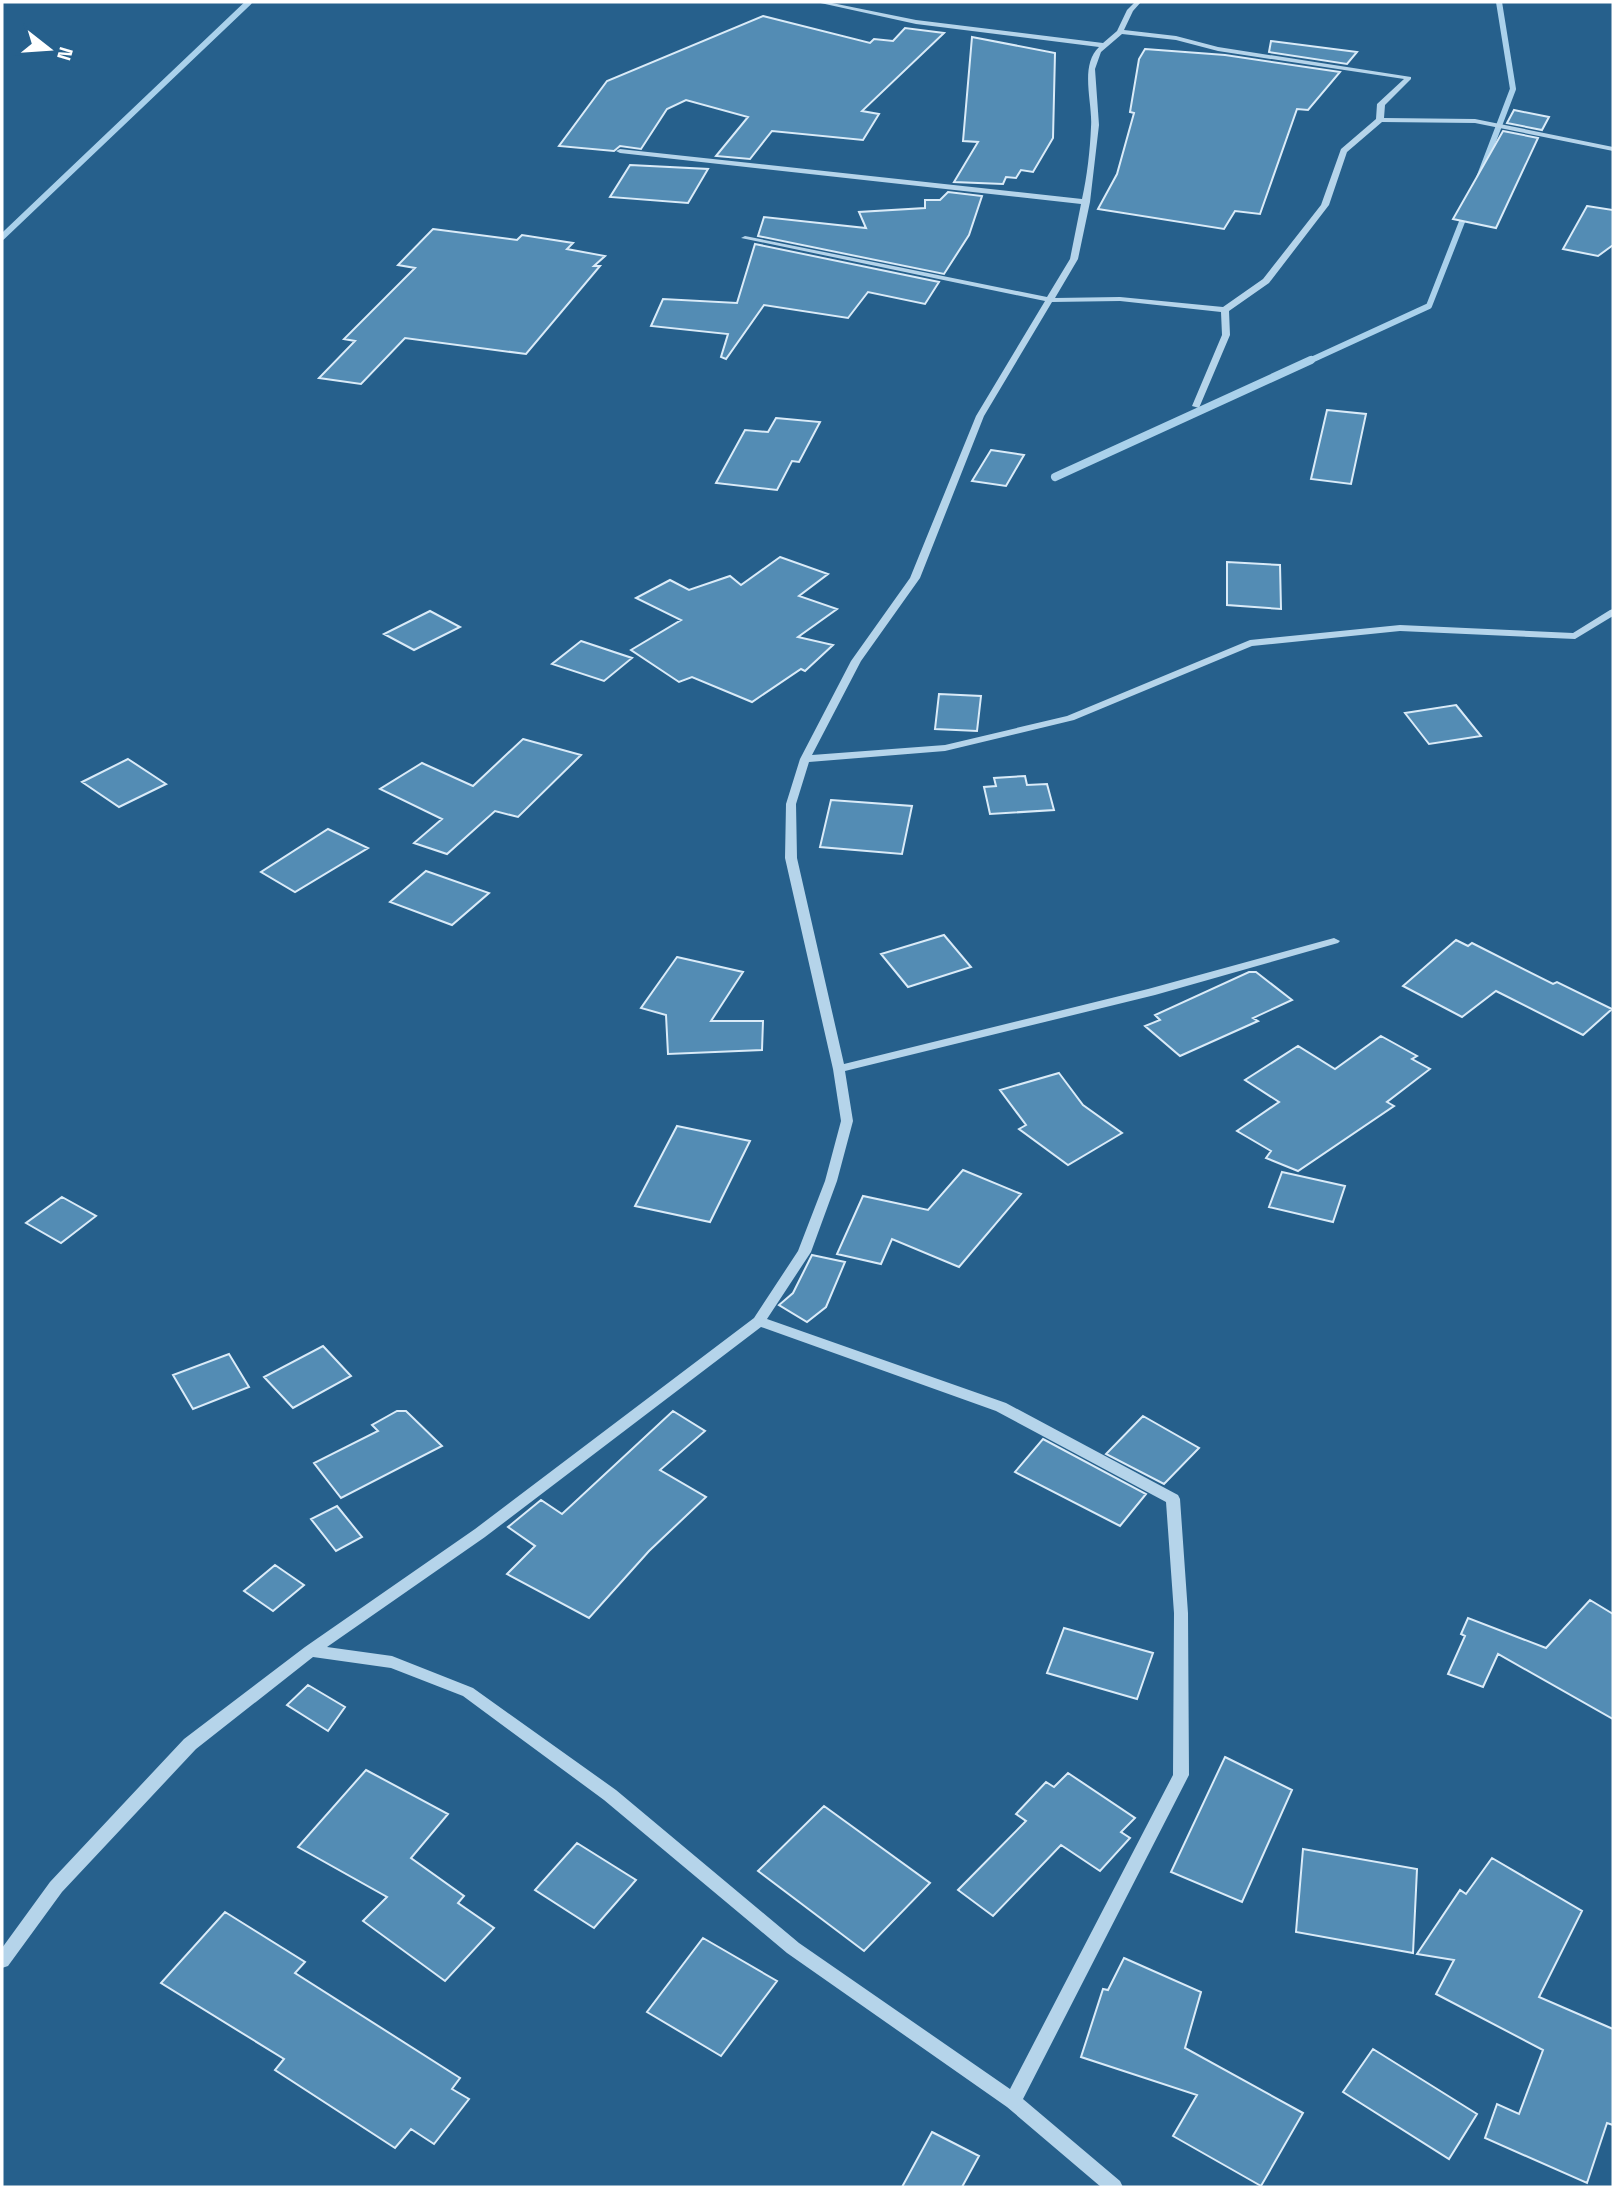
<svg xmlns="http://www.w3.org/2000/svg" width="1615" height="2189" viewBox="0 0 1615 2189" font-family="'Space Grotesk',sans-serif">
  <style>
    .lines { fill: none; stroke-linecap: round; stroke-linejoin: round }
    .stream-far1 { stroke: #aad1eb; stroke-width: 6 }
    .stream { stroke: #aad1eb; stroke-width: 8 }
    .building { fill: #538cb4; stroke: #daebf8; stroke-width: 2 }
    .minor { fill: #b5d4ea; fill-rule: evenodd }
  </style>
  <rect width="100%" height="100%" fill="#26608c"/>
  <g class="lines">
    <path class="stream-far1" d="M1479 178 1513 89 1499 2
      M2 237 249 2
      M1307 362 1429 306 1467 209"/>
    <path class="stream" d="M1055 477 1311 360"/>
  </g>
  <path class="building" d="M763 16 870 43 874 39 893 41 905 28 944 33 862 111 879 114 863 140 772 131 750 159 716 156 748 117 686 100 667 109 641 149 620 146 614 151 559 146 607 81Z
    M972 37 1055 53 1053 138 1033 172 1021 170 1016 178 1006 177 1003 184 954 182 978 142 963 141Z
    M1271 41 1357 52 1347 64 1269 52Z
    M1145 49 1225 55 1340 72 1308 110 1297 109 1260 214 1235 211 1224 229 1098 209 1117 174 1134 113 1130 112 1139 59Z
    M1514 110 1549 117 1542 130 1507 123Z
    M1503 131 1538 138 1496 228 1453 219Z
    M630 165 708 169 688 203 610 197Z
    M948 192 982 196 969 235 944 274 758 236 764 217 866 228 859 212 925 208V200H940Z
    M1587 206 1613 210V245L1598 256 1563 249Z
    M433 229 517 240 522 235 573 243 567 249 605 256 594 266H600L526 354 405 338 361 384 319 378 355 341 344 339 415 268 398 265Z
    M755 244 939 282 925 304 868 292 848 318 764 305 726 359 721 357 728 334 651 326 663 299 737 303Z
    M1327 410 1366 414 1351 484 1311 479Z
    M776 418 820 422 799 462 792 461 777 490 716 483 745 430 768 432Z
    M991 450 1024 455 1006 486 972 481Z
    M780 557 828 574 799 596 837 609 798 637 833 645 805 671 801 669 752 702 692 677 679 682 631 650 681 620 636 598 670 580 689 590 730 576 741 585Z
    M1227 562 1280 565 1281 609 1227 605Z
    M430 611 460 627 414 650 384 634Z
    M581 641 632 658 604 681 552 664Z
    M939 694 981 696 977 731 935 729Z
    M1456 705 1481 736 1429 744 1405 713Z
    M523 739 581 755 518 817 495 811 447 854 414 843 442 819 380 789 422 763 473 786Z
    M128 759 166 784 119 807 82 782Z
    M1025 776 1027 785 1047 784 1054 810 990 814 984 787 996 786 994 778Z
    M831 800 912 806 902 854 820 847Z
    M328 829 368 848 295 892 261 872Z
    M426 871 489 893 452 925 390 902Z
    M944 935 971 967 908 987 881 954Z
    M1456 940 1468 946 1472 943 1553 984 1557 982 1612 1009 1583 1035 1496 991 1462 1017 1403 986Z
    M677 957 743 972 711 1021H763L762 1050 668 1054 666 1015 641 1008Z
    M1249 972H1256L1292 1000 1253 1018 1258 1021 1180 1056 1145 1026 1160 1020 1155 1015Z
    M1381 1036 1417 1056 1412 1059 1430 1069 1387 1102 1394 1106 1298 1171 1266 1158 1271 1151 1237 1131 1279 1102 1245 1080 1298 1046 1335 1069Z
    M1059 1073 1083 1105 1122 1133 1068 1165 1019 1129 1026 1125 1000 1090Z
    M677 1126 750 1141 710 1222 635 1206Z
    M963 1170 1021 1194 959 1267 892 1239 881 1264 837 1254 863 1196 928 1210Z
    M1282 1172 1345 1186 1333 1222 1269 1207Z
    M62 1197 96 1216 61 1243 26 1223Z
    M812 1255 845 1262 826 1307 807 1322 779 1305 793 1293Z
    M323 1346 351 1376 293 1408 264 1377Z
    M229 1354 249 1387 193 1409 173 1375Z
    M397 1411H406L442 1446 341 1498 314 1463 378 1431 372 1425Z
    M673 1411 705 1431 660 1470 706 1497 649 1551 589 1618 507 1574 535 1546 508 1527 541 1500 562 1514Z
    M1143 1416 1199 1448 1164 1484 1106 1454Z
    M1043 1439 1146 1494 1120 1526 1015 1472Z
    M337 1506 362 1537 336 1551 311 1519Z
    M275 1565 304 1585 273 1611 244 1591Z
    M1590 1600 1613 1614V1719L1498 1654 1483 1687 1448 1674 1465 1636 1461 1634 1468 1618 1546 1648Z
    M1064 1628 1153 1653 1137 1699 1047 1673Z
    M308 1685 345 1707 328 1731 287 1705Z
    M1225 1757 1292 1790 1242 1902 1171 1872Z
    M366 1770 448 1814 411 1858 464 1896 458 1903 494 1928 445 1981 363 1921 387 1897 298 1847Z
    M1068 1773 1135 1818 1121 1832 1130 1838 1100 1871 1061 1845 993 1916 958 1890 1026 1821 1016 1814 1046 1782 1054 1787Z
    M824 1806 930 1883 864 1951 758 1871Z
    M577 1843 636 1880 594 1928 535 1890Z
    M1303 1849 1417 1869 1413 1953 1296 1932Z
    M1492 1858 1582 1911 1539 1997 1613 2029V2125L1607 2123 1587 2183 1485 2138 1497 2104 1519 2114 1543 2050 1436 1994 1454 1960 1417 1954 1460 1890 1466 1894Z
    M225 1912 305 1962 295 1973 460 2078 452 2089 469 2099 434 2144 411 2129 395 2148 275 2070 284 2059 161 1983Z
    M703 1938 777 1981 721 2056 647 2012Z
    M1124 1958 1201 1992 1185 2048 1303 2113 1261 2186 1173 2136 1197 2095 1081 2057 1103 1989 1108 1990Z
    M1373 2049 1477 2114 1449 2159 1343 2092Z
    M932 2132 979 2156 962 2187H902Z"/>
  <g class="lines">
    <path class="minor" d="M816 2H827L916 20 1103 43 1117 31 1127 10 1135 2H1141L1133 11 1124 30 1176 36 1218 47 1411 77V79L1385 105 1384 118 1475 119 1613 147V151L1475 123 1382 122 1347 152 1329 205 1269 283 1229 311 1230 335 1199 408 1192 406 1222 335 1221 312 1120 301 1052 302 984 416 920 578 861 661 812 755 945 745 1067 716 1250 640 1400 625 1573 633 1610 610 1613 609V616L1575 639 1400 631 1252 646 1074 720 945 751 809 762 796 804 797 858 844 1064 1148 989 1334 938 1340 941 1338 943 1155 995 845 1071 853 1121 837 1181 811 1252 767 1319 1006 1403 1178 1495 1180 1499 1188 1613 1189 1775 1023 2099 1120 2181 1123 2187H1101L1007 2107 787 1953 604 1800 463 1696 391 1668 313 1657 196 1749 62 1892 8 1966 2 1968V1948L50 1882 184 1739 305 1647 475 1529 754 1318 798 1251 825 1181 841 1121 833 1069 785 858 786 804 800 759 851 661 910 578 976 416 1045 301 741 238 745 236 1047 297 1070 259 1081 204 620 153 616 151 620 149 1082 199C1087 176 1090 151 1091 127 1093 103 1079 66 1099 47L916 24ZM1122 34 1176 40 1218 51 1404 79 1377 104 1376 119 1341 149 1321 205 1263 279 1223 307 1120 297 1055 298 1078 259 1090 202 1099 125 1095 69 1101 52ZM761 1327 996 1411 1166 1502 1174 1613 1173 1775 1010 2089 799 1943 616 1790 473 1688 392 1656 327 1647 485 1537Z"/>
  </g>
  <rect width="1615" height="2189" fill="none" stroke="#ffffff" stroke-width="7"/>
  <g transform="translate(49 49) rotate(107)" stroke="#26608c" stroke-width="5" paint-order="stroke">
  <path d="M0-5L12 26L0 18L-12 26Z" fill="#ffffff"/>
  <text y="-10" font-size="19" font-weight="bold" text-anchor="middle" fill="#ffffff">N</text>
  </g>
</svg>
